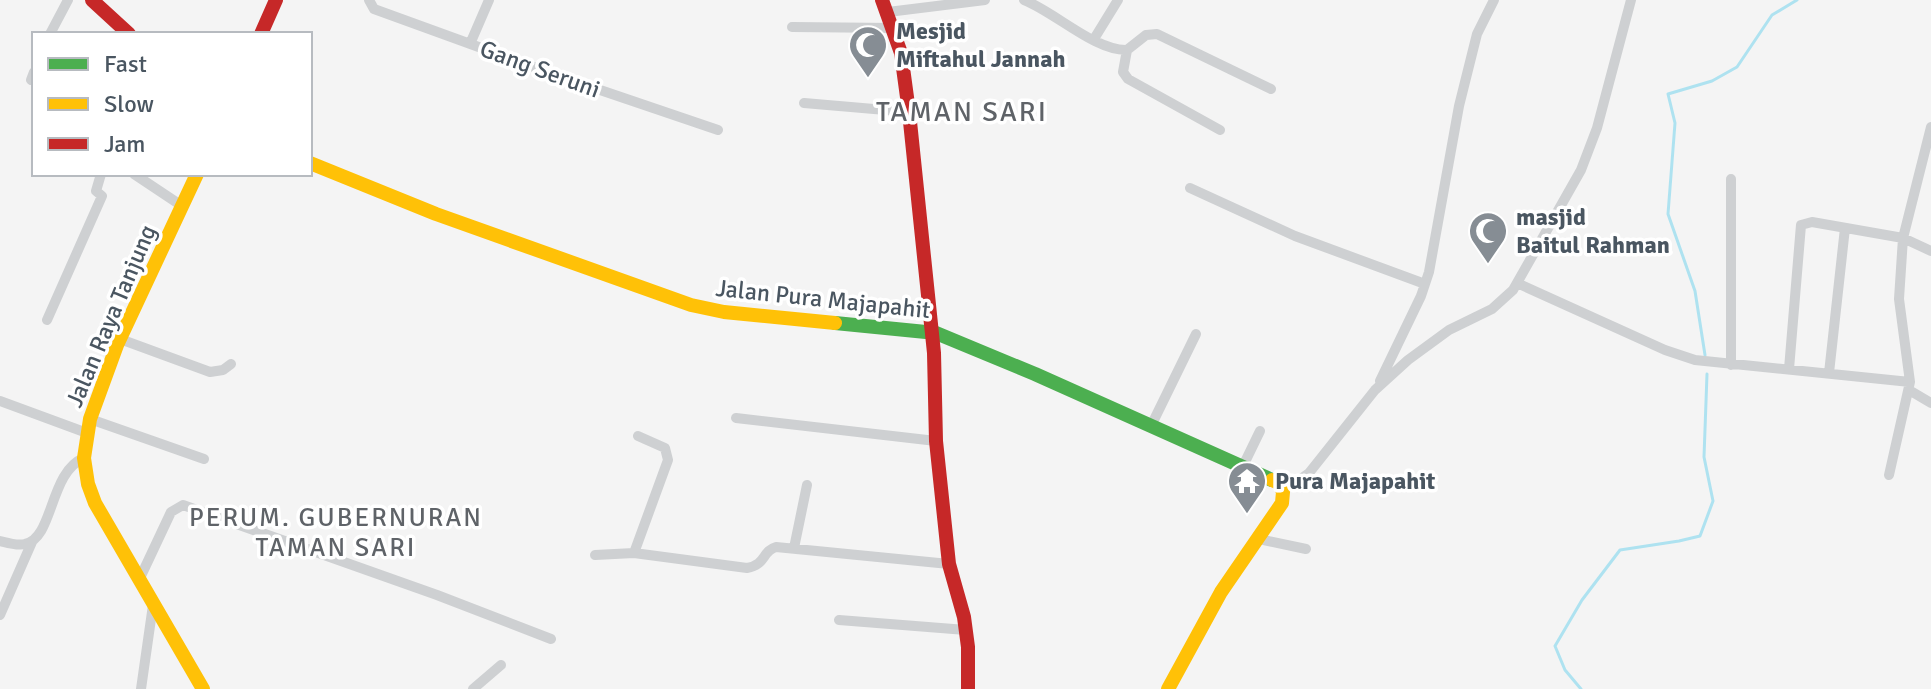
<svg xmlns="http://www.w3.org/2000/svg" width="1931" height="689" viewBox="0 0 1931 689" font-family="Signika,sans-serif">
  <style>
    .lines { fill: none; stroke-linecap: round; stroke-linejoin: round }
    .stream { stroke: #aee2f0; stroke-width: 3 }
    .street { stroke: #ced0d2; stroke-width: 10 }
    .fast { stroke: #4caf50; stroke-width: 14 }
    .slow { stroke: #ffc107; stroke-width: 14 }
    .jam { stroke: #c62828; stroke-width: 14 }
    .labels { text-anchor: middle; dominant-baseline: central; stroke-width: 7; stroke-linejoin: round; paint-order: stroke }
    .poi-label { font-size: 24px; font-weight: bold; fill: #4a5661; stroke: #fff; text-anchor: start }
    .street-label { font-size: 24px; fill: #4a5661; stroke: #fff }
    .neighbourhood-label { font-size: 26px; letter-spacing: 2px; fill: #5f6368; stroke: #fff }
    .quarter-label { font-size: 28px; letter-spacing: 2px; fill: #5f6368; stroke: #fff }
  </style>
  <rect width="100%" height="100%" fill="#f4f4f4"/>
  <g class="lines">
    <path class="stream" d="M1705 355 1695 291 1668 214 1675 123 1668 94 1712 81 1737 67 1772 15 1797 0
      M1581 689 1565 670 1555 646 1582 600 1620 550 1679 541 1700 536 1713 501 1704 457 1707 374"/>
    <path class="street" d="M369 0 374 9 553 74 718 130
      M1024 0C1055 12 1095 51 1127 50L1146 35 1157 34 1271 89
      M888 12 985 0
      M792 27 894 28
      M50 34 68 0
      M1094 39 1118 0
      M470 44 489 0
      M1127 50 1123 72 1128 79 1220 130
      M31 80 34 72
      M804 103 909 112
      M134 174 182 206
      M1190 188 1295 236 1425 284
      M1517 283 1665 350 1695 360 1910 382
      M47 320 102 196 96 191 101 174
      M120 339 210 372 223 370 231 364
      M1731 365V179
      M1789 369 1801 225 1812 222 1903 238 1931 251
      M1829 373 1845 228
      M1380 381 1421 296 1429 272 1459 106 1477 34 1494 0
      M1909 390 1931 403
      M0 401 87 433
      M736 418 936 441
      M90 419 204 459
      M1151 426 1196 334
      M1243 466 1260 431
      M1889 475 1910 382 1899 299 1903 238 1931 127
      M1282 489 1292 485 1309 473 1375 390 1408 360 1449 330 1492 309 1513 290 1581 170 1597 128 1631 0
      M1259 539 1306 549
      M0 541C8 543 17 546 25 544 54 538 49 472 84 458
      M794 548 807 485
      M634 553 668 460 665 448 638 436
      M595 555 634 553 747 568C766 565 762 551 776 547L949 564
      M140 578 171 512 183 505 437 595 551 639
      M0 615 32 542
      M839 620 966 630
      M141 689 153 605
      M473 689 501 665"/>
    <path class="fast" d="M835 323 936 333 1035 374 1272 480"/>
    <path class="slow" d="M310 163 436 214 691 305 724 312 835 323
      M197 174 117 345 90 419 84 458 88 484 95 503 203 689
      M1168 689 1221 592 1282 503 1283 492 1279 483 1272 480"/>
    <path class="jam" d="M92 0 129 34
      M882 0 901 53 909 112 934 353 936 441 949 564 964 617 968 647V689
      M261 34 276 0"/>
  </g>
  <defs>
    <g id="mosque-pin" transform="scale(2)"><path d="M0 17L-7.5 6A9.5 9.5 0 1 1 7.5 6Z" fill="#868d94" stroke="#fff"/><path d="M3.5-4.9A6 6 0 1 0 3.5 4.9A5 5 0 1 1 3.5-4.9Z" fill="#fff"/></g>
    <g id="temple-pin" transform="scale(2)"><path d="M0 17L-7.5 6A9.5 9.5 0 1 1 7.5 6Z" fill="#868d94" stroke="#fff"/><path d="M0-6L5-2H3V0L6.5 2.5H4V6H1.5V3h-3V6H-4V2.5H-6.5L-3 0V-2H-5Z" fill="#fff"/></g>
  </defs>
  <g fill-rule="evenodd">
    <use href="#mosque-pin" x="868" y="45"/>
    <use href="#mosque-pin" x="1488" y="231"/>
    <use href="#temple-pin" x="1247" y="481"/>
  </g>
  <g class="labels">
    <g class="poi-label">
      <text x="896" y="31">Mesjid<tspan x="896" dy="28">Miftahul Jannah</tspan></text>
      <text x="1516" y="217">masjid<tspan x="1516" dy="28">Baitul Rahman</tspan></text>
      <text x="1275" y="481">Pura Majapahit</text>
    </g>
    <g class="street-label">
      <text transform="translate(540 69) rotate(20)">Gang Seruni</text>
      <text transform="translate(823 299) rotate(6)">Jalan Pura Majapahit</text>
      <text transform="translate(111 316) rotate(-67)">Jalan Raya Tanjung</text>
    </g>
    <g class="neighbourhood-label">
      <text x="336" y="518">PERUM. GUBERNURAN<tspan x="336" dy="30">TAMAN SARI</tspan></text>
    </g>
    <g class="quarter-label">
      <text x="962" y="112">TAMAN SARI</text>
    </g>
  </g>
  <rect x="32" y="32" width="280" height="144" fill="#ffffff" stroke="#b7bbc0" stroke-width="2"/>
  <rect x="48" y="58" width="40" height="12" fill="#4caf50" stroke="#b7bbc0" stroke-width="2"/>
  <text x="104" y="72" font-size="24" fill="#4a5661">Fast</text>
  <rect x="48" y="98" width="40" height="12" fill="#ffc107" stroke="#b7bbc0" stroke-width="2"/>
  <text x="104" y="112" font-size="24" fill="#4a5661">Slow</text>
  <rect x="48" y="138" width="40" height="12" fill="#c62828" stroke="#b7bbc0" stroke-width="2"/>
  <text x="104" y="152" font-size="24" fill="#4a5661">Jam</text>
</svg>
